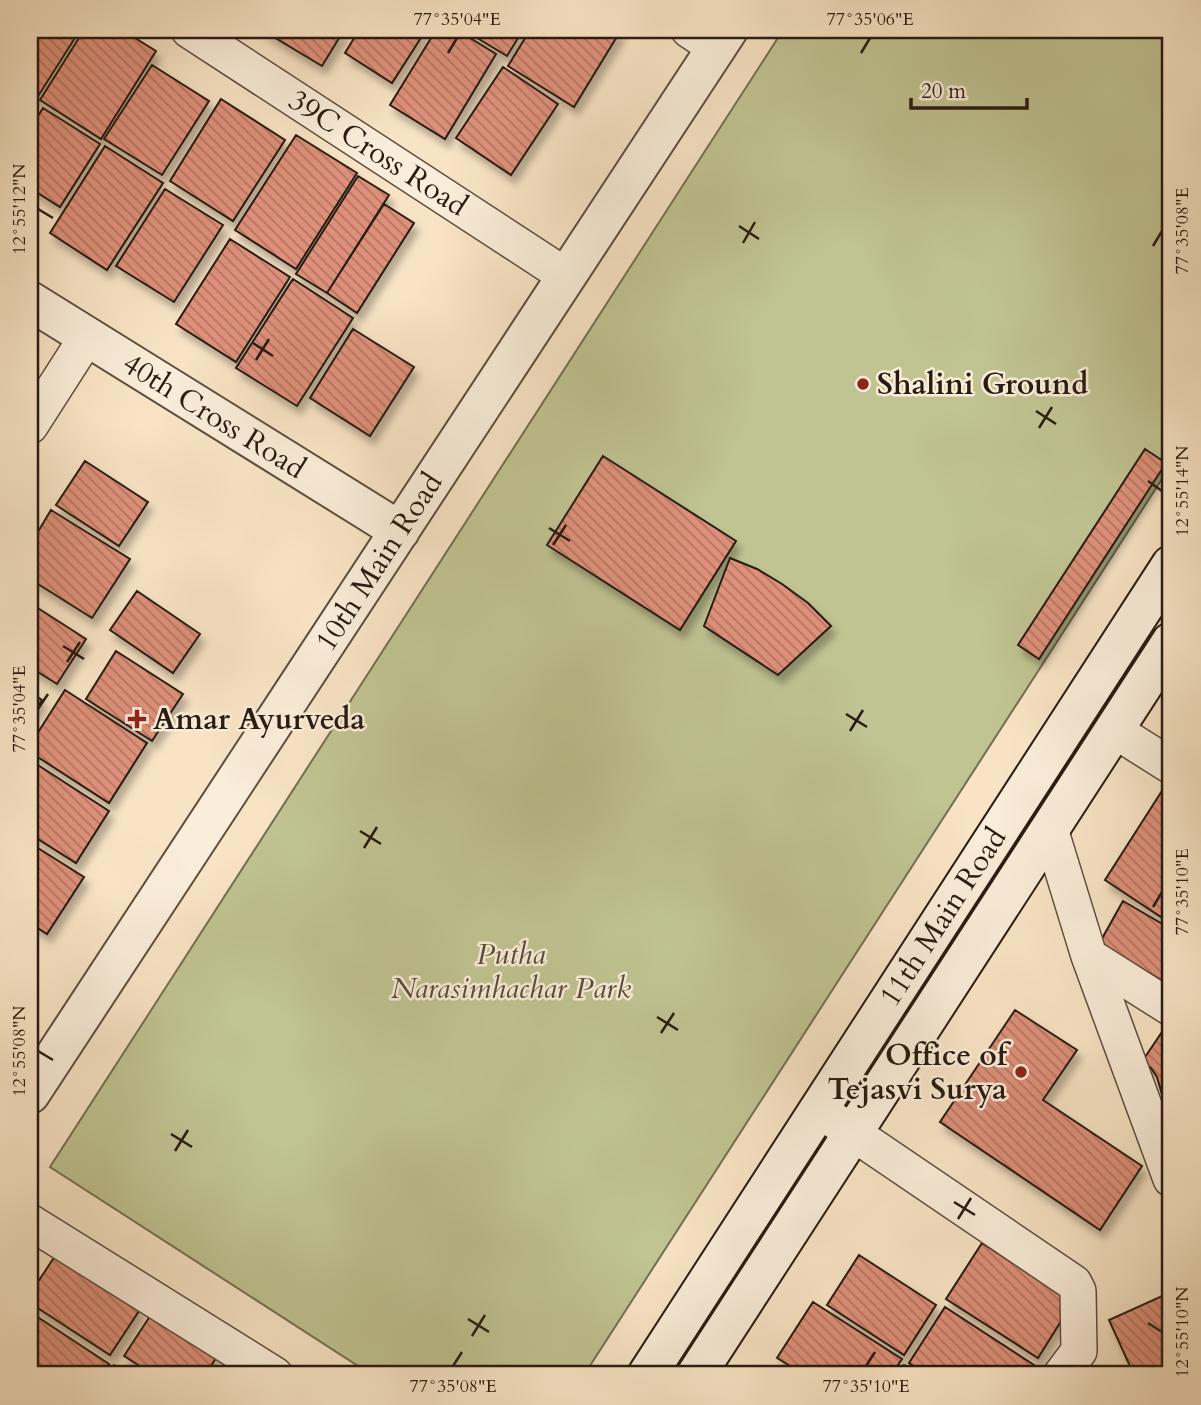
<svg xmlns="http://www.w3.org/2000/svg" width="1201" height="1405" viewBox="0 0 1201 1405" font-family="Cardo,serif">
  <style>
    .green { fill: #c0c392; stroke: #746f52; stroke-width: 2 }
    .building { fill: url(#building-back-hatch); stroke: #281b11; stroke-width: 2; filter: url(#shadow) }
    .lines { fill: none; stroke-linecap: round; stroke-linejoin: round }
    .minor-casing { stroke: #5c4d3e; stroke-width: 38 }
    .tertiary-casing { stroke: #5c4d3e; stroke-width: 42 }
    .secondary-casing { stroke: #281b11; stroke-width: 42 }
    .minor { stroke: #faedd9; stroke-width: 35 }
    .tertiary { stroke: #faedd9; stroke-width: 38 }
    .secondary { stroke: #faedd9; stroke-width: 38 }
    .ticks { fill: none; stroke: #281b11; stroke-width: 2.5 }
    .poi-dot { fill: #8f2418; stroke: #faedd9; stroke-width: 2.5 }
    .labels { text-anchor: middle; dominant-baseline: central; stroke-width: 5; stroke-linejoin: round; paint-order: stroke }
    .street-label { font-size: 30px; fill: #281b11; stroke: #faedd9 }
    .poi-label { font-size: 30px; font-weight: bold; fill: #281b11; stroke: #faedd9; text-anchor: start }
    .park-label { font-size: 30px; font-style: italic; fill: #564d38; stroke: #faedd9 }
    .neatline { fill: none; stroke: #281b11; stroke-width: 2.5 }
    .ticks-label { font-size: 18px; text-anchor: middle; fill: #281b11 }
  </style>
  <defs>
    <pattern id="building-back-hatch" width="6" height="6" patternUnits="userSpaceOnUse" patternTransform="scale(1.75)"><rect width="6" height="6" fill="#de907a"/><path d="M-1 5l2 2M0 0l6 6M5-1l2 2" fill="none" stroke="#b47563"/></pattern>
    <filter id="shadow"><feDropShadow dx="4.5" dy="8" stdDeviation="3.5" flood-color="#0004"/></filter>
  </defs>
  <rect width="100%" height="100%" fill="#f8e4c5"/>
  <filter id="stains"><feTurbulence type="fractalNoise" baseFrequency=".00286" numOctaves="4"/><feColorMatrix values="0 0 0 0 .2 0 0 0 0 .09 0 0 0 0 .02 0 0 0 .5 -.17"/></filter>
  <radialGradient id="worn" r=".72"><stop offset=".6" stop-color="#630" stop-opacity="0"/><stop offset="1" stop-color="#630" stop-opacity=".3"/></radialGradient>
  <path class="green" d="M783 30H1171V465L584 1375H372L50 1167Z"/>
  <path class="building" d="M30 30H80L35 101 30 98Z
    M84 30H122L156 51 101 139 40 100Z
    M262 30H344L322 66Z
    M359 30H426L392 83 345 53Z
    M436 30H457L496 54 445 139 390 105Z
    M464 30H523L507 56Z
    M530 30H621L574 107 508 66Z
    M152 65 209 101 162 175 104 139Z
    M503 67 558 104 511 175 456 138Z
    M221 99 285 140 233 221 170 181Z
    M43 108 100 144 60 207 30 188V129Z
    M296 135 357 173 296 269 235 230Z
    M105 146 163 183 107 270 50 233Z
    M358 176 389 195 327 293 296 274Z
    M165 189 223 225 174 302 116 266Z
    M384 204 414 223 357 313 327 293Z
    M230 239 290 277 236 362 176 324Z
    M293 279 353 318 297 406 236 368Z
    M353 329 414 367 370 436 310 398Z
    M1145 449 1166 463 1039 659 1018 645Z
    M603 456 736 541 680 630 547 545Z
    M85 461 148 502 119 546 56 505Z
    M51 510 130 559 92 618 30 579V545Z
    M730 558 757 569 782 584 808 603 831 626 778 675 704 626Z
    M137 591 200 634 173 673 110 630Z
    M30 603 86 639 57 684 30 667Z
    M116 651 183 694 152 741 86 699Z
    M65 690 147 743 109 803 30 752V745Z
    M30 692 42 700 30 720Z
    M30 760 109 811 76 863 30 834Z
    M1167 783 1171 786V901L1161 917 1105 880Z
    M30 843 84 877 47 934 30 923Z
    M1123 901 1171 929 1170 985 1099 944Z
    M1015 1010 1077 1050 1043 1100 1142 1166 1100 1230 940 1122Z
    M1162 1032 1171 1038V1126L1157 1077 1151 1068 1141 1063Z
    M982 1243 1073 1302 1038 1358 946 1299Z
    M57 1253 141 1308 110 1355 30 1303V1294Z
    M859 1255 936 1305 904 1355 827 1305Z
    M1171 1292V1375H1134L1109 1320Z
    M813 1302 902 1359 891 1375H805L777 1358Z
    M945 1307 1034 1365 1027 1375H927L909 1363Z
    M30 1312 109 1364 101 1375H30Z
    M152 1313 218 1355 205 1375H154L124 1356Z
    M114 1365 131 1375H107Z
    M904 1365 920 1375H897Z"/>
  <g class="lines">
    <g class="minor-casing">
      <path id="minor" d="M189 30 566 276
        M689 30 716 48
        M30 426 87 337
        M1114 730 1171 766
        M1050 829 1089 956 1171 1008
        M1089 956 1171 1179
        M819 1110 1074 1283 1078 1291 1079 1351 1061 1375
        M30 1222 275 1375"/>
    </g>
    <g class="tertiary-casing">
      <path id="tertiary" d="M30 301 400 531
        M30 1094 728 30"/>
    </g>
    <g class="secondary-casing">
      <path id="secondary" d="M647 1375 1171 565
        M696 1375 1171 642"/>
    </g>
    <use href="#minor" class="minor"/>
    <use href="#tertiary" class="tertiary"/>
    <use href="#secondary" class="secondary"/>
  </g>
  <path class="ticks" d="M448 53 457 38M861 53 870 38M38 209 53 218M739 226 759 239M743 243 755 222M1153 246 1162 231M253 343 273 356M256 360 269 339M1036 411 1056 424M1039 428 1052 407M1148 481 1162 491M549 528 570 541M553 545 566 525M63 646 84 659M67 662 80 642M38 709 48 694M846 714 867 727M850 731 863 710M360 831 381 844M364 848 377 827M1153 907 1162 892M657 1017 678 1030M661 1033 674 1013M38 1051 53 1060M171 1134 192 1147M175 1151 188 1130M954 1202 975 1215M958 1219 971 1198M468 1319 489 1332M1148 1323 1162 1332M472 1336 485 1315M453 1366 462 1352M866 1366 875 1352"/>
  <g class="poi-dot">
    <circle cx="863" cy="384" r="7"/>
    <path d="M133.5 708.5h7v7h7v7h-7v7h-7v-7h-7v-7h7z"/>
    <circle cx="1021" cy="1072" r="7"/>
  </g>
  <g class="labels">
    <g class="street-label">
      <text transform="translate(378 153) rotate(33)">39C Cross Road</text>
      <text transform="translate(214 416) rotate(32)">40th Cross Road</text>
      <text transform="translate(379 562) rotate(-57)">10th Main Road</text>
      <text transform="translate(943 917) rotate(-57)">11th Main Road</text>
    </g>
    <g class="poi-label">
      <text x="877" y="384">Shalini Ground</text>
      <text x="153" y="719">Amar Ayurveda</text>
      <text x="1007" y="1055" text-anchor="end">Office of<tspan x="1007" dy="34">Tejasvi Surya</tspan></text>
    </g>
    <g class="park-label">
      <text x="511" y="954">Putha<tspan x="511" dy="34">Narasimhachar Park</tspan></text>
    </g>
  </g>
  <rect width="1201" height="1405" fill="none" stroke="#f8e4c5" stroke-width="77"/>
  <path d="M911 98v10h116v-10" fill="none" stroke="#281b11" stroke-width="3.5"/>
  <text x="921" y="98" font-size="21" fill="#281b11" stroke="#faedd9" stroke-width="5" paint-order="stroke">20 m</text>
  <rect x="38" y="38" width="1124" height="1328" class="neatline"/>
  <g class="ticks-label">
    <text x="457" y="25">77°35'04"E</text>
    <text x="870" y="25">77°35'06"E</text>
    <text transform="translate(19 209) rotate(-90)" y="6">12°55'12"N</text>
    <text transform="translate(1182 231) rotate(-90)" y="6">77°35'08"E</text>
    <text transform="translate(1182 491) rotate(-90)" y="6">12°55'14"N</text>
    <text transform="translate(19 709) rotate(-90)" y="6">77°35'04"E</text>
    <text transform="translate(1182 892) rotate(-90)" y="6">77°35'10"E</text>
    <text transform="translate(19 1051) rotate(-90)" y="6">12°55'08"N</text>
    <text transform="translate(1182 1332) rotate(-90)" y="6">12°55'10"N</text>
    <text x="453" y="1392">77°35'08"E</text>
    <text x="866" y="1392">77°35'10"E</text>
  </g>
  <rect width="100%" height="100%" filter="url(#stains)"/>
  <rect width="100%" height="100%" fill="url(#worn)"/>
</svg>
